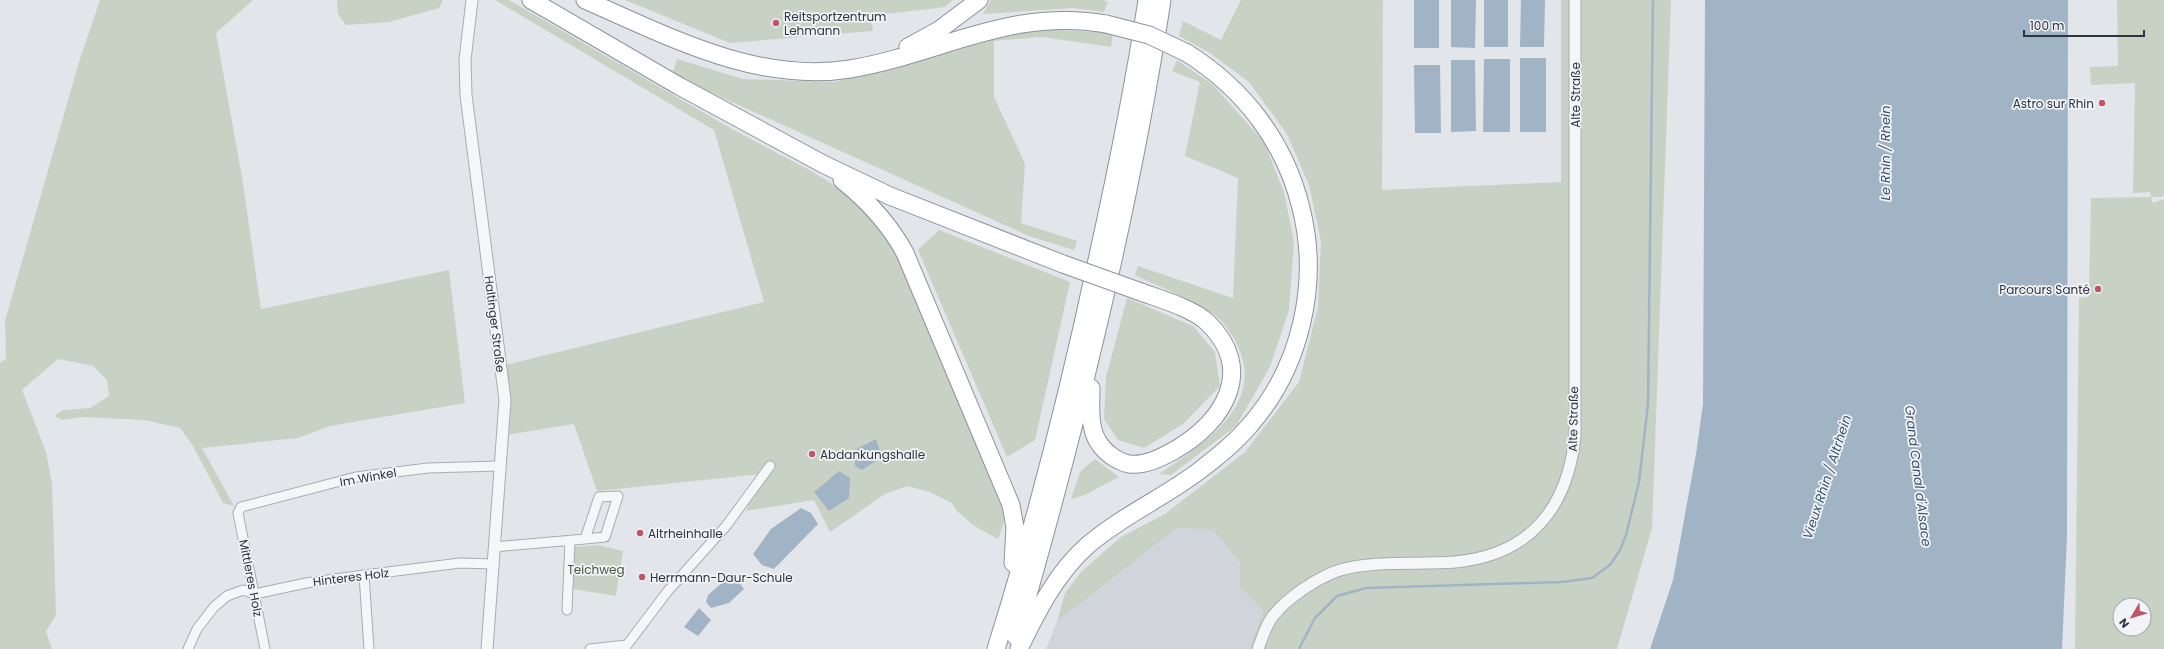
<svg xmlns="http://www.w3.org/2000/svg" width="2164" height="649" viewBox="0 0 2164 649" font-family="Poppins,sans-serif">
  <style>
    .built { fill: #d1d4db }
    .green { fill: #c8d2c4; fill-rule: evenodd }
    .water { fill: #a1b4c5 }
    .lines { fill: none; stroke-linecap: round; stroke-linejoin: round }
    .stream { stroke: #a1b4c5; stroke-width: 2.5 }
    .minor-casing { stroke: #a8acb3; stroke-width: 11 }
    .tertiary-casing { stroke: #a8acb3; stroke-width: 13 }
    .motorway-casing { stroke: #8b939e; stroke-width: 19 }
    .minor { stroke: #f5f6f8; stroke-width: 9 }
    .tertiary { stroke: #f5f6f8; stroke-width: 11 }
    .motorway { stroke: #fff; stroke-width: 17 }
    .motorway-bridge-casing { stroke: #8b939e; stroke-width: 19; stroke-linecap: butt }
    .motorway-bridge { stroke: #fff; stroke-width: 17 }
    .poi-dot { fill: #c05568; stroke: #f2f4f7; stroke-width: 1.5 }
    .labels { text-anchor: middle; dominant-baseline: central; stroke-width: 3.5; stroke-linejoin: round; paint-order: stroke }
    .poi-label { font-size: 12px; fill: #2c343f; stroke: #f2f4f7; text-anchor: start }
    .street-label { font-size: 12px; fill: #2c343f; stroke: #f2f4f7 }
    .park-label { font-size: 12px; fill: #425a3b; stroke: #f2f4f7 }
    .water-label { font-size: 13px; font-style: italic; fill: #3a536f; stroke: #f2f4f7 }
  </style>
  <rect width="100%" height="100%" fill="#e2e5e9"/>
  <path class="built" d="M1177 528 1213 530 1240 563V588L1263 611 1249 649H1046L1057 622Z"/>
  <path class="green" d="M100 0H253L216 33 242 177 261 309 449 270 465 403 330 426 298 438 202 448 234 506 223 503 193 446 180 428 145 420 82 417 62 420 54 416 64 410 90 408 109 396 107 380 93 366 58 359 22 390 46 452 52 484 56 615 46 631 52 649H0V363L6 359 5 321 79 62Z
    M337 0H443L439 8 389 22 346 25 338 14Z
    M495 0H509L732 129 813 172 851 196 891 238 1006 516 998 539 973 525 957 511 952 503 930 492 907 486 885 494 830 532 814 500 746 511 762 474 597 491 574 424 506 435 505 365 764 302 714 130Z
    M625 0H953L945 7 870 16 873 31 730 43Z
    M991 0H1103L1108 2 1104 12 1073 8 983 14Z
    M1241 0H1383L1382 190 1561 182V0H1671L1652 528 1617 649H1249L1263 611 1240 588V563L1213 530 1177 528 1057 622 1065 593 1081 572 1121 537 1165 514 1245 452 1299 382 1318 307 1321 241 1309 185 1287 134 1249 82 1210 53 1179 36 1183 21 1221 40Z
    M2117 0H2164V194L2162 197H2151L2153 203 2164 199V649H2075L2079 298 2089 297 2091 198 2151 197 2150 192 2133 193 2135 83 2091 85 2090 67 2118 66ZM2120 605H2144V629H2120Z
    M1043 29 1113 33 1111 47 1042 37 994 41V97L1025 164 1021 223 1077 241 1074 250 1029 236 672 75 677 59 743 79 835 82 956 40Z
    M1177 60 1213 85 1264 142 1284 192 1294 242 1289 310 1270 367 1236 426 1171 475 1159 474C1200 446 1262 409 1240 351 1235 338 1224 321 1212 313 1188 298 1160 287 1135 275L1138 266 1233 298 1238 178 1185 156 1200 82 1172 71Z
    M939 230 1070 282 1035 440 1007 457 918 250Z
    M1127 298 1193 326 1215 352 1220 386 1183 424 1144 448 1118 440 1104 419 1106 377Z
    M1095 459 1119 477 1085 495 1071 499 1080 472Z
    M598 545 623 551 616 596 572 589 573 547Z"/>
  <path class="water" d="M1414 0H1439V48H1414Z
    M1451 0H1476L1475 48 1451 47Z
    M1484 0H1508V47H1484Z
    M1521 0H1545L1544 47H1520Z
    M1705 0H2068L2067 536 2062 649H1650L1673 580 1696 454 1703 404Z
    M1520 58H1546V132H1520Z
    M1484 59H1510V132H1483Z
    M1451 60H1475L1476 131 1451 132Z
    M1414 65H1440L1441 133H1415Z
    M876 439 882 457 862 470 855 466V450Z
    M839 471 850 478 849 498 829 511 814 492Z
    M801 508 811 513 818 524 774 569 762 565 753 554 771 529Z
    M730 576 738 581 744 589 729 603 711 608 706 602 708 595Z
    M699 608 711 620 698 636 684 627Z"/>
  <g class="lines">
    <path class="stream" d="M1299 649 1315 618 1337 596 1366 588 1562 582 1592 578 1610 565 1620 550 1626 535 1639 482 1648 404 1653 0"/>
    <g class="minor-casing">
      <path id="minor" d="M494 547 585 539 599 497 618 496 605 537 585 539
        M364 575 369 649
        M567 610 570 541
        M188 649 197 629 214 607 227 596 243 590 255 594 306 583 364 575 460 563 493 564
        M265 649 238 513 241 507 356 477 428 468 499 466
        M590 649 627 645
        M624 649 667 592 726 526 770 466"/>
    </g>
    <g class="tertiary-casing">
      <path id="tertiary" d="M472 0 465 60 466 95 505 400 487 649
        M1258 649C1262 638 1266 625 1273 616 1287 598 1318 577 1340 570 1374 560 1419 565 1455 562 1529 555 1567 509 1575 437V0"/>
    </g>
    <g class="motorway-casing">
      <path id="motorway" d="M531 0 679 86 823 164 890 196 1063 264
        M585 0C668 36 757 84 850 69 940 54 1011 7 1106 24
        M908 47 939 30 979 0
        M842 180C868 201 889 223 905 253L1011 505 1015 527 1013 563
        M1091 388C1091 407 1088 430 1101 446 1108 455 1119 462 1129 464 1146 466 1162 457 1175 450 1225 421 1256 369 1207 322 1192 308 1160 299 1141 292
        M1016 637C1076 428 1129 216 1162 0
        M996 649C1036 521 1069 391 1097 260 1116 174 1134 87 1147 0
        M1019 649C1037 612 1056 573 1088 545 1122 516 1163 498 1199 471 1217 457 1235 443 1250 425 1301 367 1320 283 1301 208 1285 142 1244 89 1187 53"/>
    </g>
    <use href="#minor" class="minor"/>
    <use href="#tertiary" class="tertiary"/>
    <use href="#motorway" class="motorway"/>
    <g class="motorway-bridge-casing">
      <path id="motorway-bridge" d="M1106 24 1149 35 1187 53
        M1063 264 1141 292"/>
    </g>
    <use href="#motorway-bridge" class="motorway-bridge"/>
  </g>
  <g class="poi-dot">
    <circle cx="776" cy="23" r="4"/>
    <circle cx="2102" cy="103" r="4"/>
    <circle cx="2098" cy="289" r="4"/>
    <circle cx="812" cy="454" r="4"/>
    <circle cx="640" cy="533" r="4"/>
    <circle cx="642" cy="577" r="4"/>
  </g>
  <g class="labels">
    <g class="poi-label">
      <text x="784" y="16">Reitsportzentrum<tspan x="784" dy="14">Lehmann</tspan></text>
      <text x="2094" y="103" text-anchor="end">Astro sur Rhin</text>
      <text x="2090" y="289" text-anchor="end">Parcours Santé</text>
      <text x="820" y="454">Abdankungshalle</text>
      <text x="648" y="533">Altrheinhalle</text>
      <text x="650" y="577">Herrmann-Daur-Schule</text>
    </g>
    <g class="street-label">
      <text transform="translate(1575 95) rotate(-90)">Alte Straße</text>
      <text transform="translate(495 324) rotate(83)">Haltinger Straße</text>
      <text transform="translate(1573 419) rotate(-89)">Alte Straße</text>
      <text transform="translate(368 477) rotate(-10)">Im Winkel</text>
      <text transform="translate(351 577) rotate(-7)">Hinteres Holz</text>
      <text transform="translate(251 578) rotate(79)">Mittleres Holz</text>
    </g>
    <g class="park-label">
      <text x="596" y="569">Teichweg</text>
    </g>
    <g class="water-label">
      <text transform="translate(1885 153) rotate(-90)">Le Rhin / Rhein</text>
      <text transform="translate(1918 476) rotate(83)">Grand Canal d'Alsace</text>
      <text transform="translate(1827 477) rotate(-72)">Vieux Rhin / Altrhein</text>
    </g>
  </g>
  <g transform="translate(2132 617) rotate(232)"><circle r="19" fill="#f2f4f7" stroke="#a3a7ad"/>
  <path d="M0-3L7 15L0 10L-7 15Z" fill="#c05568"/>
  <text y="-6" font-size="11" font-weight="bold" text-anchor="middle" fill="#2c343f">N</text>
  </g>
  <path d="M2024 30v6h120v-6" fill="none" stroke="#2c343f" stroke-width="2"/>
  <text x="2030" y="30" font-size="12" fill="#2c343f" stroke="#f2f4f7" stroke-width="3" paint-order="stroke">100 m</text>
</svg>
